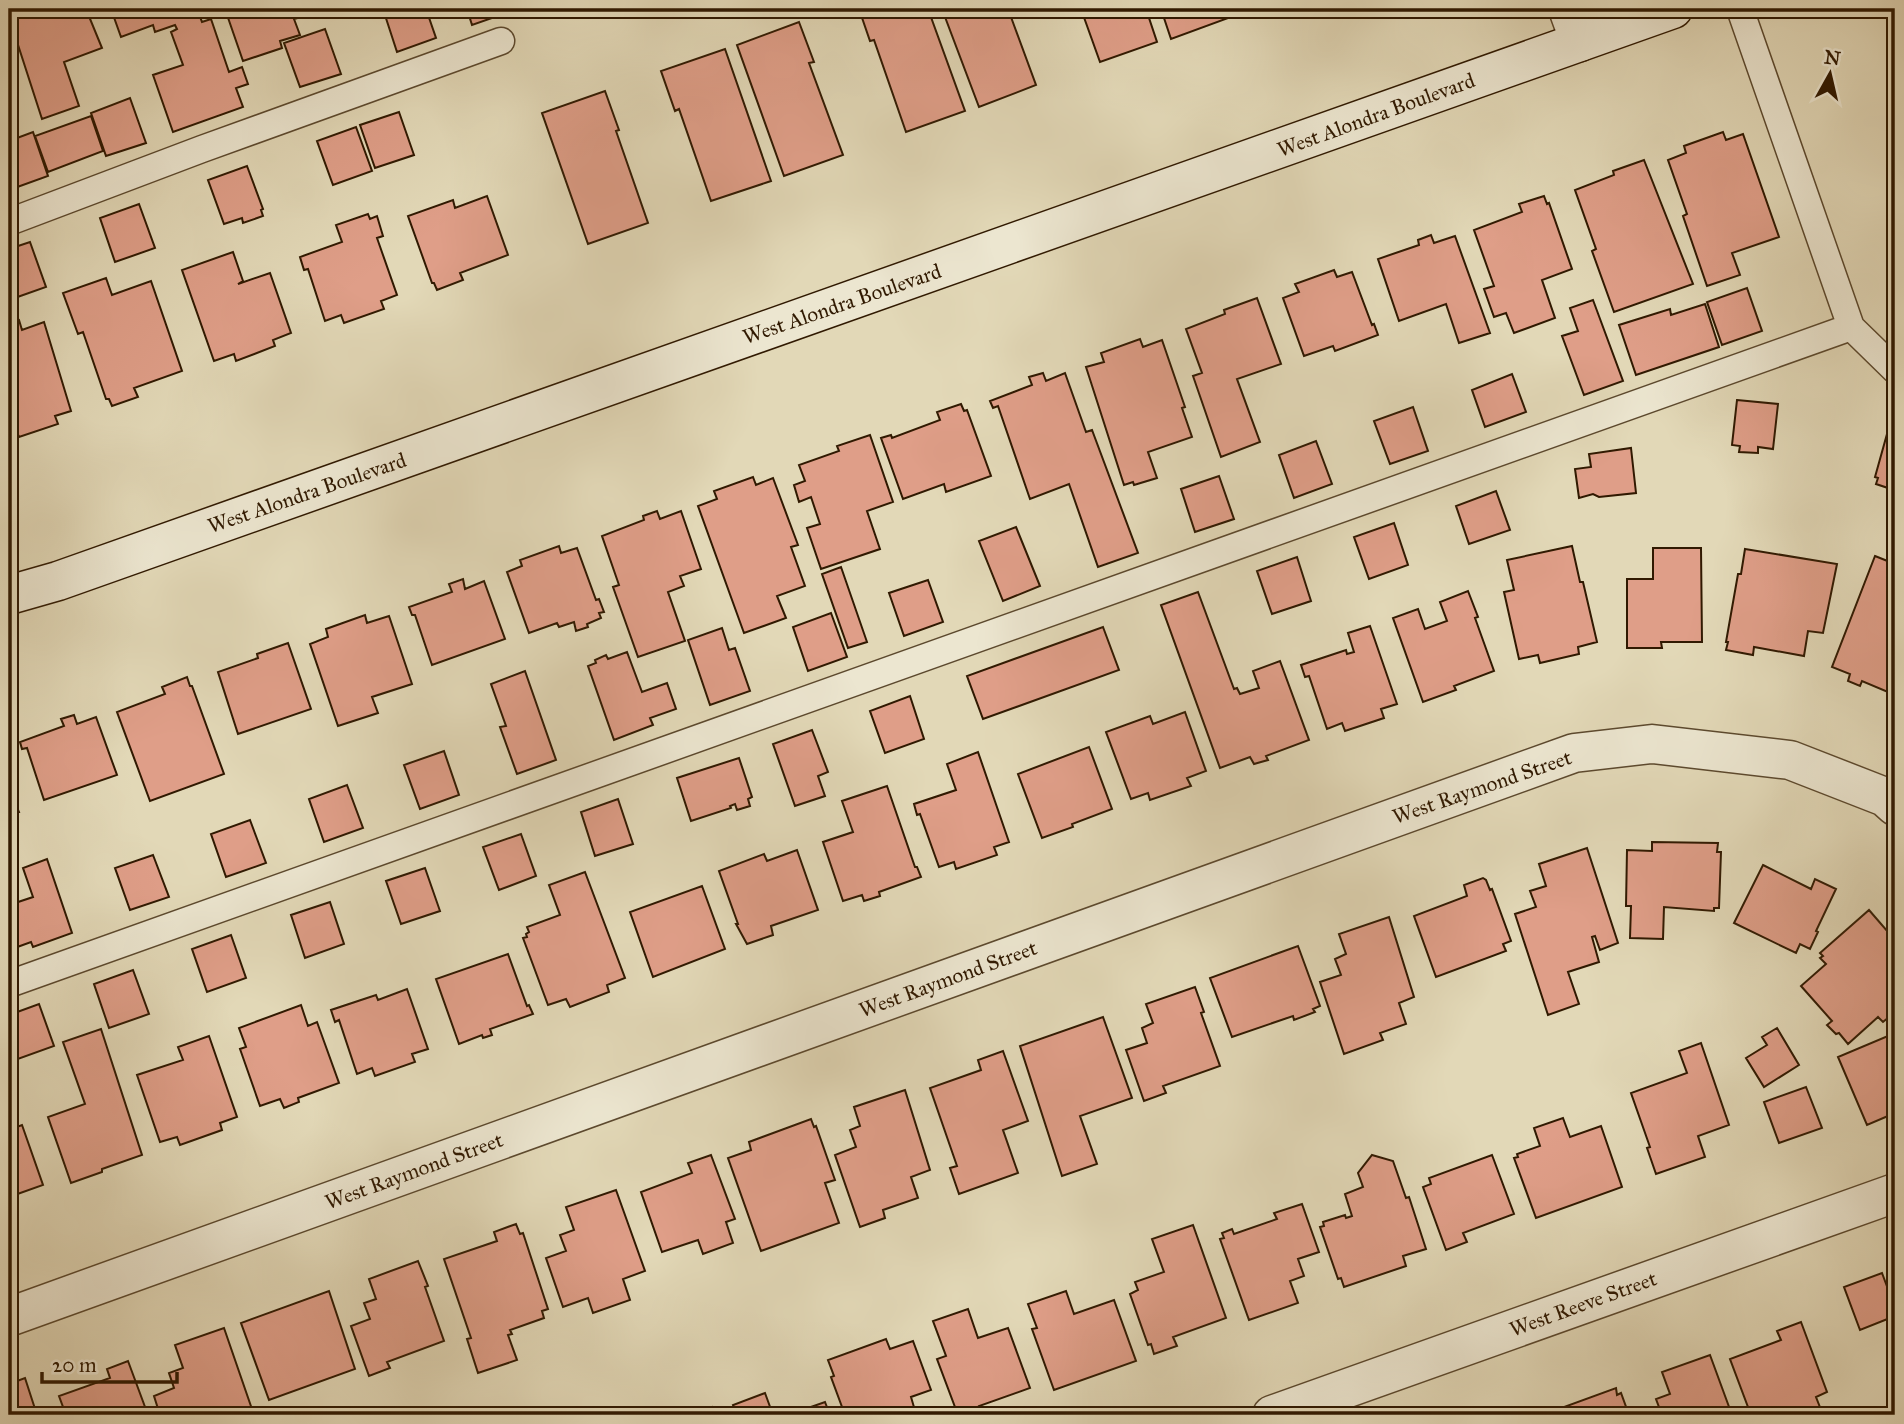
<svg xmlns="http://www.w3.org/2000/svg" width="1904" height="1424" viewBox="0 0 1904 1424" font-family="'IM FELL Great Primer',serif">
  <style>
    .building { fill: #df9e88; stroke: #301901; stroke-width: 2 }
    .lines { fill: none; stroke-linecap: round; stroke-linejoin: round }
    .service-casing { stroke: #5c492e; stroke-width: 29 }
    .minor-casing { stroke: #5c492e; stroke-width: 41 }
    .secondary-casing { stroke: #301901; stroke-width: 41 }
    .service { stroke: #ece6d0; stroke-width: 26 }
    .minor { stroke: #ece6d0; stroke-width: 38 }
    .secondary { stroke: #ece6d0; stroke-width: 38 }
    .labels { text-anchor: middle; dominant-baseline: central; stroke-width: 6; stroke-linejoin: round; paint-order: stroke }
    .street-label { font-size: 21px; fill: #301901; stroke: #ece6d0 }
  </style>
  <rect width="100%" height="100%" fill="#e2d8b7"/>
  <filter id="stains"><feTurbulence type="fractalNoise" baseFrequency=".00286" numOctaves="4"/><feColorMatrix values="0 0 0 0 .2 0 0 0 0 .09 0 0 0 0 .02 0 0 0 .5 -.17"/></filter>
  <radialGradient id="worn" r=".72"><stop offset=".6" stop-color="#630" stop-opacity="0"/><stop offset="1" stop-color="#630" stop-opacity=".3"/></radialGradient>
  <path class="building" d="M9 9H86L102 48 64 62 79 106 42 119 9 17Z
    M111 9H197L202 22 211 19 229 72 242 67 248 84 236 88 243 107 173 132 153 75 183 65 171 32 177 29 175 25 155 32 153 25 121 37Z
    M225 9H298L301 17 294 19 300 35 280 41 282 48 243 61Z
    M383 9H426L436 38 397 52Z
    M467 9H511L512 11 472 25Z
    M859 9H928L965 111 906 132 874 40 870 41Z
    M942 9H1008L1036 85 979 107Z
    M1081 9H1146L1157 42 1100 62Z
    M1161 9H1228L1231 17 1171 39Z
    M799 22 814 62 809 63 843 155 784 176 737 45Z
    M325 29 341 74 300 87 284 43Z
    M725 49 771 181 711 201 679 109 675 111 661 71Z
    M605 91 619 130 616 131 648 223 588 244 542 113Z
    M130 98 146 143 106 156 91 113Z
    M399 112 414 155 375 168 360 125Z
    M91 116 103 151 48 172 35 136Z
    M356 127 372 171 333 185 317 141Z
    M33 132 48 176 9 190V141Z
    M1723 132 1726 140 1743 134 1779 237 1732 253 1740 275 1707 286 1683 216 1687 214 1668 160 1686 153 1684 146Z
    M1644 160 1693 284 1614 312 1592 251 1596 249 1575 190 1614 175 1613 171Z
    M247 166 263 209 261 210 263 216 243 223 242 218 224 224 208 180Z
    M487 196 508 255 460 273 463 280 437 290 434 283H432L408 216 453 200 455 208Z
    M1544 196 1547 204 1549 203 1572 269 1542 280 1555 318 1514 333 1506 313 1494 317 1484 289 1494 286 1474 230 1522 212 1519 204Z
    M139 204 155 248 115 262 100 218Z
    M368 214 370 219 377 216 383 236 377 238 397 295 381 301 384 309 344 323 341 315 325 321 308 269 304 270 300 257 342 242 336 225Z
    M1431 235 1434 243 1455 236 1490 333 1459 343 1446 304 1399 321 1378 259 1419 245 1418 240Z
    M30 242 46 287 9 300V249Z
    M233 252 243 281 238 284 270 273 291 333 273 340 275 346 236 361 234 354 214 361 182 270Z
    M1334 270 1337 277 1352 272 1372 325 1374 324 1378 335 1335 351 1333 346 1304 356 1283 298 1299 292 1295 284Z
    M106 278 112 295 151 281 182 371 134 388 138 397 112 406 109 399H106L83 332 78 334 63 293Z
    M1747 288 1762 331 1722 345 1707 302Z
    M1257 298 1281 364 1237 379 1260 442 1221 457 1193 376 1202 373 1186 329 1225 314 1224 310Z
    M1593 300 1623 381 1584 395 1562 336 1578 331 1570 308Z
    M1705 304 1719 347 1636 375 1619 325 1670 309 1671 315Z
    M19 320 22 330 44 322 71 411 55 416 58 424 19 437 16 429 9 431V324Z
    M1140 339 1143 347 1162 340 1185 407 1182 408 1192 437 1148 452 1157 478 1134 485 1133 482 1124 485 1086 367 1104 362 1101 353Z
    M1043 373 1046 381 1065 373 1086 432 1092 430 1138 553 1098 567 1069 484 1030 499 998 406 993 408 990 401 1032 385 1029 377Z
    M1512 374 1526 412 1485 427 1472 390Z
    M1737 400 1778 404 1773 449 1758 447V453L1739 452 1740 446 1732 445Z
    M961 404 964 411 967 410 991 476 946 492 944 484 903 499 881 438 891 435 892 438 940 420 937 412Z
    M1413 407 1428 451 1390 464 1374 421Z
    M1887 434 1895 436V483L1891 489 1876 484 1878 478 1875 477Z
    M870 435 893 502 867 511 880 549 821 569 807 528 820 524 811 497 799 502 794 485 805 481 799 465 839 451 837 446Z
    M1316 441 1332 484 1294 498 1279 455Z
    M1631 448 1636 493 1599 497 1593 494 1579 498 1575 469 1591 467 1589 454Z
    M1219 476 1234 519 1195 532 1181 489Z
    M753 477 756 485 773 478 798 545 791 547 805 586 777 596 786 618 744 633 698 506 717 499 714 491Z
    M1496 491 1510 530 1469 544 1456 506Z
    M657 511 660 519 681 511 701 569 680 576 684 586 668 592 685 641 638 657 613 587 619 585 602 536 644 520 643 516Z
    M1394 523 1408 565 1369 579 1354 537Z
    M1016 527 1040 586 1003 601 979 541Z
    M559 546 561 553 577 548 596 600 599 599 604 612 599 613 601 618 587 624 588 627 576 631 574 622 559 627 557 623 529 633 507 572 522 566 520 560Z
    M1572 546 1580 582H1583L1597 642 1578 647 1579 654 1540 663 1538 655 1519 659 1504 592 1514 590 1507 560Z
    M1653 548H1701L1702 642H1661L1662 648H1627V579H1653Z
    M1745 549 1837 564 1823 633 1808 631 1804 656 1754 647 1753 655 1726 650 1728 642H1726L1738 574H1741Z
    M1875 556 1895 564V695L1862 681 1860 686 1848 681 1850 674 1832 667Z
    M1297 557 1311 601 1272 614 1257 571Z
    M841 567 867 642 848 648 822 574Z
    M463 579 465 589 484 581 505 639 432 665 415 615H412L409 607 452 592 449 584Z
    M928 580 943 622 904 636 889 593Z
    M1468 591 1478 617 1475 618 1494 671 1454 686 1456 690 1423 702 1393 618 1418 609 1425 629 1447 621 1440 602Z
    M1198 592 1234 689 1237 688 1240 694 1259 688 1253 671 1280 661 1309 740 1266 756 1268 760 1254 764 1250 757 1220 768 1161 605Z
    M831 613 847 657 808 671 793 627Z
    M365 615 367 623 389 616 412 684 372 697 378 713 338 726 310 644 328 637 326 629Z
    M1370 626 1397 704 1381 709 1384 718 1345 731 1342 723 1327 729 1309 676 1305 677 1301 665 1346 650 1347 654 1354 652 1348 633Z
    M1103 627 1119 670 983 719 967 676Z
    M722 628 729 650 735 648 750 691 710 705 688 640Z
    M288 643 311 709 238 734 218 672 258 658 257 654Z
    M627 652 642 692 667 683 676 709 650 718 653 725 614 740 588 666 596 663 595 660 606 655 608 659Z
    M525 671 556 760 517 774 500 727 506 726 491 684Z
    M187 677 190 686H192L224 774 150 801 117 712 165 694 162 687Z
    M910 696 924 739 885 753 870 711Z
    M1185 712 1206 771 1187 778 1191 786 1150 800 1148 793 1131 799 1106 732 1150 716 1153 724Z
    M74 715 77 724 96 717 117 775 44 800 27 748 22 749 20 742 64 726 61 719Z
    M812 730 828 772 818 776 825 796 795 806 773 744Z
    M1089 747 1112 809 1072 824 1073 827 1042 838 1018 774Z
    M444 751 459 795 420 809 404 765Z
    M978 752 1009 842 994 847 997 855 956 869 954 862 939 867 920 814 917 815 914 804 956 790 947 764Z
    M739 758 752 797 748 799 750 806 737 810 735 804 730 806 731 808 691 821 677 778Z
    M347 785 363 828 324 842 309 799Z
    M887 786 915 867H917L921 877 879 892 880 896 864 901 862 895 843 901 823 842 853 832 842 801Z
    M9 789 19 812 9 815Z
    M618 799 633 844 595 856 581 812Z
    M250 820 266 863 226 877 211 834Z
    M521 834 536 876 499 890 483 847Z
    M1652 842 1718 843 1717 852H1721L1719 908H1714V911L1664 907 1663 939 1630 938 1631 906H1626L1627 850 1652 851Z
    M1587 848 1618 943 1600 950 1595 936 1592 937 1599 962 1568 972 1579 1004 1548 1015 1515 914 1536 907 1530 891 1546 886 1539 864Z
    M797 850 818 910 771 926 773 935 747 944 736 924H738L719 871 764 854 767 861Z
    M153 855 169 897 130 910 115 868Z
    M47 859 72 933 33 947 31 942 9 950V905L33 897 23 868Z
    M1763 865 1811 889 1815 879 1836 889 1816 931 1818 932 1810 949 1800 944 1796 953 1734 923Z
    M425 868 440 911 401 924 386 881Z
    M585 872 625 978 607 985 609 992 570 1007 566 999 548 1005 523 938 527 937 526 934 529 932 527 927 560 915 549 885Z
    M1483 878 1486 880 1490 890 1492 889 1511 941 1503 944 1506 951 1436 977 1414 916 1467 896 1464 885Z
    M702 886 725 949 653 977 630 912Z
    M330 902 344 944 305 958 291 915Z
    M1869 910 1895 940V1012L1883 1022 1878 1017 1848 1044 1839 1033 1836 1034 1827 1025 1832 1021 1801 986 1826 964 1820 958 1823 956 1820 953Z
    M1389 917 1414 997 1399 1003 1406 1024 1380 1033 1383 1040 1344 1054 1320 982 1341 975 1335 959 1346 954 1339 934Z
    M231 935 246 978 207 992 192 949Z
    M1298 946 1320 1006 1313 1009 1315 1012 1294 1020 1293 1016 1232 1037 1210 978Z
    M508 954 527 1006 529 1005 533 1014 490 1029 492 1035 483 1038 482 1035 459 1044 436 979Z
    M133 970 149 1014 109 1028 94 984Z
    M1195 987 1204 1012 1201 1013 1220 1066 1163 1086 1166 1093 1144 1101 1126 1050 1147 1043 1142 1028 1153 1023 1146 1004Z
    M407 989 428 1049 412 1054 415 1062 375 1076 372 1068 357 1074 339 1020 335 1022 331 1010 376 995 378 1000Z
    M39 1004 54 1046 15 1060 9 1041V1015Z
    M301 1005 308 1026 317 1022 339 1083 298 1098 299 1102 284 1108 280 1099 260 1106 240 1049 246 1047 239 1028Z
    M1103 1017 1132 1098 1080 1116 1097 1164 1062 1176 1020 1046Z
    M1777 1028 1799 1065 1764 1087 1746 1058 1767 1045 1762 1037Z
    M101 1029 142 1155 102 1169V1172L71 1183 48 1117 85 1104 63 1042Z
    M1895 1033V1113L1867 1125 1838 1057Z
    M209 1036 237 1117 220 1123 222 1130 180 1145 177 1137 160 1142 137 1075 183 1060 178 1047Z
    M1701 1043 1729 1125 1698 1136 1705 1157 1656 1174 1647 1148 1650 1147 1631 1093 1687 1073 1679 1051Z
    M1003 1051 1028 1121 1003 1130 1018 1173 959 1194 950 1168 957 1166 930 1088 981 1070 978 1060Z
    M1806 1087 1822 1128 1779 1143 1764 1102Z
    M905 1090 930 1170 911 1177 918 1198 883 1210 885 1218 860 1227 835 1155 856 1147 850 1130 860 1126 854 1107Z
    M1563 1118 1570 1137 1601 1126 1622 1187 1536 1218 1514 1158 1518 1157 1517 1154 1540 1146 1534 1128Z
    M811 1119 814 1127 816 1126 835 1180 825 1183 839 1223 761 1251 728 1158 751 1150 749 1142Z
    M22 1125 43 1185 9 1197V1130Z
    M711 1155 735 1219 726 1222 733 1243 703 1254 698 1240 662 1252 641 1192 692 1173 688 1163Z
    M1372 1155 1393 1161 1406 1198 1409 1197 1426 1249 1403 1256 1406 1266 1344 1287 1341 1278 1338 1279 1320 1227 1324 1226 1323 1222 1345 1215 1346 1218 1352 1216 1345 1194 1363 1187 1358 1173Z
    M1492 1155 1514 1214 1463 1233 1467 1242 1446 1250 1423 1187 1431 1184 1429 1178Z
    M616 1190 645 1271 623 1279 630 1300 593 1313 588 1298 563 1307 546 1258 566 1251 560 1235 574 1230 566 1207Z
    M1302 1204 1319 1252 1298 1259 1304 1276 1290 1281 1298 1303 1249 1320 1220 1239 1224 1238 1222 1233 1232 1229 1234 1234 1277 1219 1274 1213Z
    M516 1224 520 1234 523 1233 548 1309 542 1311 544 1318 510 1330 512 1334 508 1335 517 1360 478 1373 467 1339 471 1338 444 1259 497 1241 494 1232Z
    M1193 1225 1226 1318 1173 1337 1177 1346 1154 1354 1151 1344 1148 1345 1130 1294 1138 1290 1135 1282 1164 1272 1152 1239Z
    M418 1261 428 1286 425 1287 444 1341 387 1362 390 1368 369 1376 351 1326 370 1319 364 1303 376 1299 369 1279Z
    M1882 1273 1895 1308V1316L1860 1330 1844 1287Z
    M329 1291 355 1369 269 1400 241 1323Z
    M1066 1291 1074 1314 1114 1300 1136 1361 1054 1390 1032 1329 1037 1328 1028 1304Z
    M968 1309 978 1338 1008 1328 1030 1388 979 1406 982 1414 979 1415H958L937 1359 946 1356 933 1321Z
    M1801 1322 1827 1392 1816 1397 1823 1415H1751L1730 1359 1781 1340 1777 1331Z
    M224 1328 254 1415H160L154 1396 174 1388 169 1373 183 1368 175 1345Z
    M886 1339 890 1349 913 1341 931 1390 911 1397 916 1414 913 1415H845L831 1377 834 1376 828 1360Z
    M1710 1355 1732 1415H1662L1656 1399 1670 1394 1662 1372Z
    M128 1361 148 1415H66L59 1396 110 1378 107 1369Z
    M25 1378 37 1415H9V1384Z
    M1616 1388 1617 1395 1621 1393 1629 1415H1555L1553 1411Z
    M765 1393 773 1415H737L733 1405Z
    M825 1402 830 1415H788Z
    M712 1407 715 1415H689Z"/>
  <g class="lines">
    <g class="service-casing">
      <path id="service" d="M1740 9 1851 327 1895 370
        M9 222 202 149 501 41
        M9 984 1851 327"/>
    </g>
    <g class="minor-casing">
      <path id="minor" d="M1568 9 1580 42
        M9 1317 1574 753 1652 744 1790 760 1885 797 1895 806
        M1272 1415 1895 1193"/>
    </g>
    <g class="secondary-casing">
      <path id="secondary" d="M9 595 58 581 1673 9"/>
    </g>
    <use href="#service" class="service"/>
    <use href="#minor" class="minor"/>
    <use href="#secondary" class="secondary"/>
  </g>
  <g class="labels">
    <g class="street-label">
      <text transform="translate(1376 115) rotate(-20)">West Alondra Boulevard</text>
      <text transform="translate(842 304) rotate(-19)">West Alondra Boulevard</text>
      <text transform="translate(307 493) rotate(-19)">West Alondra Boulevard</text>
      <text transform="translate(1482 787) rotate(-19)">West Raymond Street</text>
      <text transform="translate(948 979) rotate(-20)">West Raymond Street</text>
      <text transform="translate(414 1171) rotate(-20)">West Raymond Street</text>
      <text transform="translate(1583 1304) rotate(-20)">West Reeve Street</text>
    </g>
  </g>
  <rect width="1904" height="1424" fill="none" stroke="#e2d8b7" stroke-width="35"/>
  <rect x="10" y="10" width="1883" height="1403" fill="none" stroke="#301901" stroke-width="3.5"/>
  <rect x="18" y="18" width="1869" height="1389" fill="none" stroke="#301901" stroke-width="2"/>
  <g transform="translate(1830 74) rotate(8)" stroke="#ece6d0" stroke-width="5" paint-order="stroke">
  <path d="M0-5L12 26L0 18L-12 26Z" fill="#301901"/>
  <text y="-10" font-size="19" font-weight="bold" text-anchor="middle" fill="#301901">N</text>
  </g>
  <path d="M42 1372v10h135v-10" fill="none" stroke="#301901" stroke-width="3.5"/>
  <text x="52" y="1372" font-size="21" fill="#301901" stroke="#ece6d0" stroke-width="5" paint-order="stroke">20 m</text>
  <rect width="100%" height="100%" filter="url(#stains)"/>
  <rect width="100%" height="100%" fill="url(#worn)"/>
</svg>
